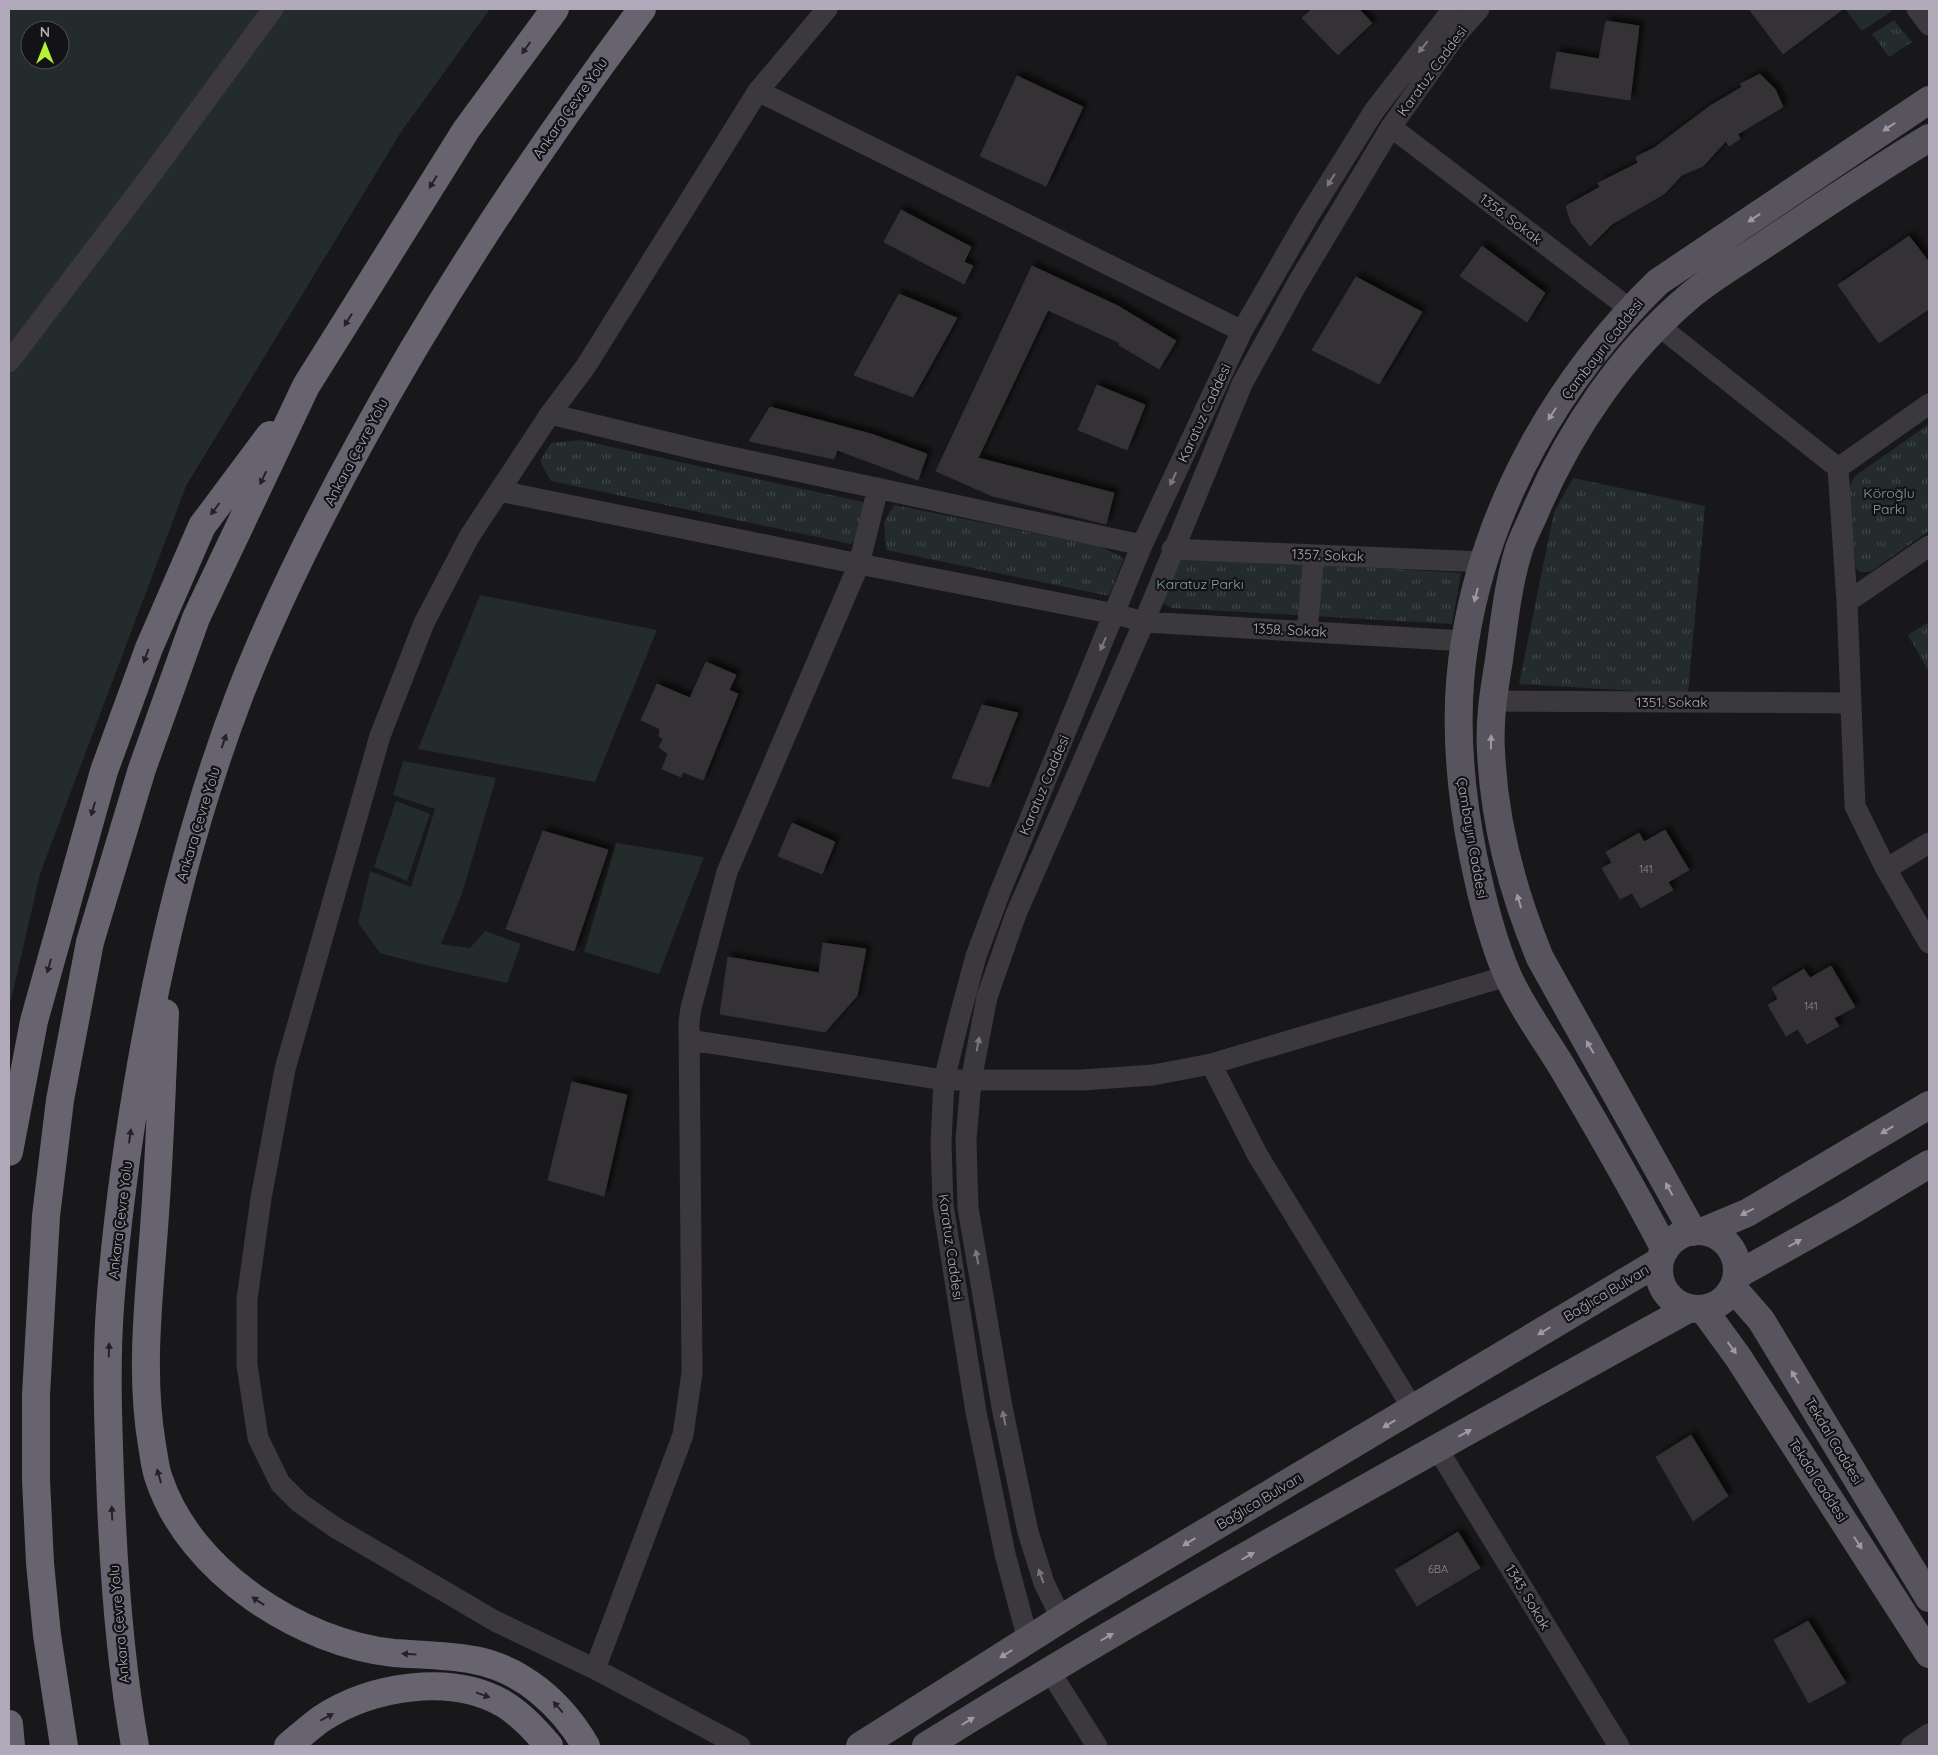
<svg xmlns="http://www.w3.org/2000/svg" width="1938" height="1755" viewBox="0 0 1938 1755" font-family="Quicksand,sans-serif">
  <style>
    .grass { fill: #232c2a; fill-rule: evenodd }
    .park { fill: url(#park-tufts) }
    .building { fill: #343235; stroke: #343135; filter: url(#shadow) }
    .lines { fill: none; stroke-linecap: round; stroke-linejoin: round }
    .minor { stroke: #3b383e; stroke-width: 21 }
    .major { stroke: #58545d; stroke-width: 28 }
    .highway { stroke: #68646f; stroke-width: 28 }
    .oneway { fill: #7b7682 }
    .oneway2 { fill: #242226 }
    .oneway3 { fill: #9e98a7 }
    .labels { text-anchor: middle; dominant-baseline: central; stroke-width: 4.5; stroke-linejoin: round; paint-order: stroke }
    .number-label { font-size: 11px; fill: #908b98 }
    .street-label { font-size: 14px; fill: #afa9b9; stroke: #131214 }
    .park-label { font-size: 14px; fill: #80a49a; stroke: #131214 }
  </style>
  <defs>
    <pattern id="park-tufts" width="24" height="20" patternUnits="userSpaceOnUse" patternTransform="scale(1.25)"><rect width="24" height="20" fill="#232c2a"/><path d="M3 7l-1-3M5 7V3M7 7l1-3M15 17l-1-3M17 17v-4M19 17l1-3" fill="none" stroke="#404847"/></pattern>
    <filter id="shadow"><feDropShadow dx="4.5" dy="-4.5" stdDeviation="2.5" flood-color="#0009"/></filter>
  </defs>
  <rect width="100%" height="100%" fill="#181719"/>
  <path class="grass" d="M9 9H490L401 132 186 486 40 874 9 1009ZM30 30H60V60H30Z
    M1845 9H1895L1862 31Z
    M480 595 657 630 595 782 418 749Z
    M403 761 496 778 462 894 441 944 470 948 485 931 521 944 507 983 421 964 380 953 358 923 370 871 411 887 435 809 393 795Z
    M396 801 430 814 407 881 374 867Z
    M616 843 704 857 659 974 584 952Z"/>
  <path class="park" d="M1894 20 1912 42 1889 57 1872 34Z
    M1929 424V531L1870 572H1859L1856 568 1848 489 1855 476Z
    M580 440 867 503 863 528 851 544 551 481 540 461 551 443Z
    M1573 478 1705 506 1688 694 1519 684 1554 512Z
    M894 505 1099 546 1124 558 1109 596 886 550 884 522Z
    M1189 557 1461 573 1452 624 1172 608 1160 601 1174 562Z
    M1929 622V672L1908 635Z"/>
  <path class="building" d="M1312 9H1359L1372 23 1338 55 1302 18Z
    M1749 9H1843L1783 54Z
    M1606 21 1639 26 1630 100 1550 88 1557 52 1599 59Z
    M1760 74 1775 89 1783 107 1738 134 1740 139 1729 146 1726 141 1703 166 1682 175 1664 194 1612 224 1590 246 1571 222 1566 206 1600 187 1598 183 1638 163 1636 157 1654 148 1710 106 1742 87 1740 84Z
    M1017 76 1083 107 1046 186 980 156Z
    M901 210 971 247 964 262 973 266 964 284 884 242Z
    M1909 236 1929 262V309L1879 343 1838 285Z
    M1482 246 1545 293 1527 322 1460 276Z
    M1032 266 1118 306 1176 341 1159 369 1119 345 1120 343 1048 310 978 458 1114 493 1106 524 992 496 936 471Z
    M1356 277 1422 312 1379 384 1312 350Z
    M899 294 957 318 913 397 854 375Z
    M1097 385 1145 405 1127 450 1078 430Z
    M770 407 871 434 927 454 918 480 837 450 834 459 749 441Z
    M706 662 736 675 729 690 738 694 703 780 683 772 681 777 662 769 668 754 659 747 663 739 659 736 660 729 641 720 657 684 690 698Z
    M982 705 1018 713 989 787 952 778Z
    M792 823 835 842 822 874 778 856Z
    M1665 830 1689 870 1668 882 1673 890 1641 908 1632 893 1620 899 1602 868 1612 863 1606 852 1639 833 1644 842Z
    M543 831 608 850 574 951 506 929Z
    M823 943 866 949 857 996 825 1032 720 1014 728 957 819 973Z
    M1831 966 1855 1007 1834 1018 1839 1026 1807 1044 1798 1029 1786 1036 1768 1005 1778 999 1772 988 1804 969 1810 978Z
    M572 1082 627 1095 604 1196 548 1180Z
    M1691 1435 1728 1496 1693 1521 1656 1457Z
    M1458 1532 1480 1568 1417 1606 1395 1570Z
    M1808 1621 1846 1683 1809 1703 1774 1640Z"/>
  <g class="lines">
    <path class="minor" d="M1917 9 1929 25
      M758 91 1242 331
      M1391 127 1630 309
      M1659 326 1838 468 1847 602 1855 806 1886 869 1929 943
      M9 362 151 175 273 9
      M550 414 699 450 1142 545
      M1838 468 1929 404
      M499 491 859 564 878 488
      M1172 549 1484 562
      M1847 602 1929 546
      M1307 632 1314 555
      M1493 701 1850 703
      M1886 869 1929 843
      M690 1040 944 1080H1082L1153 1075 1211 1064 1507 976
      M1211 1064 1257 1154 1413 1409
      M1437 1448 1619 1746
      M1062 1620 1044 1583 1028 1532 1002 1407 968 1208 966 1140 971 1081 987 997 1016 914 1144 622 1242 384 1297 284 1391 127 1456 35 1479 9
      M1028 1640 1005 1554 976 1412 943 1205 941 1142 944 1080 958 1023 976 956 1000 892 1142 545 1242 331 1306 220 1374 111 1453 9
      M595 1669 683 1435 692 1373 689 1022 691 1008 727 872 859 564 1115 614 1144 622 1465 641
      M1049 1670 1097 1746
      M740 1746 595 1669 495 1621 336 1528 300 1503 280 1483 258 1438 247 1365V1299L261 1198 285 1069 380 736 424 623 469 537 550 414 586 366 758 91 827 9
      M1911 1746 1929 1734"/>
    <path class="major" d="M1704 1231 1747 1213 1929 1105
      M1659 1270a39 39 0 1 1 78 0a39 39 0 1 1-78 0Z
      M1693 1232 1540 958C1513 893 1494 821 1491 751 1489 720 1494 690 1499 660 1504 623 1508 584 1519 549 1523 537 1530 524 1535 512 1570 430 1623 352 1691 295 1714 276 1742 260 1767 243 1821 207 1874 171 1929 138
      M1665 1250C1633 1188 1598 1128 1562 1067 1545 1039 1519 1003 1507 974 1491 937 1481 895 1473 855 1459 785 1453 712 1465 641 1487 504 1559 378 1658 282L1929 100
      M1737 1275 1848 1213 1929 1164
      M1733 1288 1761 1320 1929 1598
      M1703 1309 1738 1357 1929 1654
      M860 1746 1080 1607 1660 1261
      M926 1746C1176 1591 1433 1450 1690 1308"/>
    <path class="highway" d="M165 1013C162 1080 160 1147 155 1214 150 1290 139 1369 152 1445 154 1456 155 1469 159 1479 190 1572 300 1643 394 1653 421 1655 448 1655 474 1660 523 1669 562 1705 586 1746
      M9 1152 34 1021 104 771 149 648 202 526 270 435
      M9 1724 11 1746
      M64 1746 47 1635 40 1563 36 1480V1395L46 1216 60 1100 90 942 142 769 196 618 306 386 466 130 555 9
      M135 1746C119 1656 113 1567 110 1476 108 1420 106 1363 110 1307 116 1226 127 1145 141 1065 163 939 194 814 240 694 274 607 316 523 361 441 444 289 539 147 642 9
      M288 1746C299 1737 310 1727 321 1719 371 1686 451 1673 504 1704 522 1715 536 1731 549 1746"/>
  </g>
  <defs><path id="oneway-solid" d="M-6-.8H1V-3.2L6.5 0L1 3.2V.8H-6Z" transform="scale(1.25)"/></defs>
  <g class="oneway">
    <use href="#oneway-solid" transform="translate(1423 47) rotate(129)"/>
    <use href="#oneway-solid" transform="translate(1331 180) rotate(122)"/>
    <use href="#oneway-solid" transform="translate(1173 479) rotate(115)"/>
    <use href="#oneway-solid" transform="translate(1103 644) rotate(113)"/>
    <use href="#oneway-solid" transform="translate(978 1044) rotate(-79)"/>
    <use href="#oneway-solid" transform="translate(977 1257) rotate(-100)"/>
    <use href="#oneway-solid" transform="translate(1004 1418) rotate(-102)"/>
    <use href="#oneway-solid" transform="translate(1041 1576) rotate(-110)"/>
  </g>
  <g class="oneway2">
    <use href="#oneway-solid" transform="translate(526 48) rotate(126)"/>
    <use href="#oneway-solid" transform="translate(433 182) rotate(122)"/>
    <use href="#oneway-solid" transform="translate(348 320) rotate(122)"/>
    <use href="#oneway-solid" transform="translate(263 478) rotate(115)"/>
    <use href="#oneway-solid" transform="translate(215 509) rotate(127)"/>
    <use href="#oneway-solid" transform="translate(146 656) rotate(110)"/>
    <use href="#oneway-solid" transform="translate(224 741) rotate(-71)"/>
    <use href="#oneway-solid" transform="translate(93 809) rotate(106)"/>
    <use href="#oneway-solid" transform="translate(49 966) rotate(106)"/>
    <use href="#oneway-solid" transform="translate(130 1136) rotate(-82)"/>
    <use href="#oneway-solid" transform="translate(109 1350) rotate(-88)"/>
    <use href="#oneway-solid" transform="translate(159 1476) rotate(-106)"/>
    <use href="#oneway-solid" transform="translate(112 1513) rotate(-92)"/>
    <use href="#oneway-solid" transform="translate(258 1601) rotate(-147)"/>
    <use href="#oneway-solid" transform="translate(409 1654) rotate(-177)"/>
    <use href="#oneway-solid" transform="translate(483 1695) rotate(20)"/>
    <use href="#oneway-solid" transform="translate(558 1707) rotate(-131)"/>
    <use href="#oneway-solid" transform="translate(327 1717) rotate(-28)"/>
  </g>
  <g class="oneway3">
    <use href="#oneway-solid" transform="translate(1889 127) rotate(146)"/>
    <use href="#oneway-solid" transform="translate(1754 218) rotate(146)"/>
    <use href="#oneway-solid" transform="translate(1552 414) rotate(123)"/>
    <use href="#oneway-solid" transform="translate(1476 595) rotate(104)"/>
    <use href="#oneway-solid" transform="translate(1491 742) rotate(-89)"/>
    <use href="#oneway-solid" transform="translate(1519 901) rotate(-107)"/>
    <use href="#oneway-solid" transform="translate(1590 1047) rotate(-120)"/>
    <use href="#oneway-solid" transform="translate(1887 1130) rotate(149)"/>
    <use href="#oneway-solid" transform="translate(1669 1189) rotate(-119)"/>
    <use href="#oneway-solid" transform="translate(1747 1212) rotate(153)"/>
    <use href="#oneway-solid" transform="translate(1795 1243) rotate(-29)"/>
    <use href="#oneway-solid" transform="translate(1544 1331) rotate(149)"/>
    <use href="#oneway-solid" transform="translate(1732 1348) rotate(54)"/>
    <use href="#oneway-solid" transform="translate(1795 1377) rotate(-121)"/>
    <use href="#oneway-solid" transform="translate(1389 1424) rotate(149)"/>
    <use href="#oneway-solid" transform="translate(1465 1433) rotate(-29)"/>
    <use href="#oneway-solid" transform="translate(1189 1542) rotate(149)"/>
    <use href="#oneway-solid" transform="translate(1858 1543) rotate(57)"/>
    <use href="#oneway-solid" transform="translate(1248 1556) rotate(-30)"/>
    <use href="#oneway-solid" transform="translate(1107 1637) rotate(-30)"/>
    <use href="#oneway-solid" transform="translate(1006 1654) rotate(148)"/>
    <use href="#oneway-solid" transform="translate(968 1721) rotate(-32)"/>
  </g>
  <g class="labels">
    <g class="number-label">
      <text x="1646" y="869">141</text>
      <text x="1811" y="1006">141</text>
      <text x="1438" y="1569">6BA</text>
    </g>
    <g class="street-label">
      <text transform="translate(1432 71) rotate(-54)">Karatuz Caddesi</text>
      <text transform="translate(570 108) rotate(-55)">Ankara Çevre Yolu</text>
      <text transform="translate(1511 219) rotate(37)">1356. Sokak</text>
      <text transform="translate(1602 349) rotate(-52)">Çambayırı Caddesi</text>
      <text transform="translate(1204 413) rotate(-65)">Karatuz Caddesi</text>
      <text transform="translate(356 452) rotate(-62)">Ankara Çevre Yolu</text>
      <text transform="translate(1328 555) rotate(2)">1357. Sokak</text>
      <text transform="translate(1290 630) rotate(3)">1358. Sokak</text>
      <text x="1672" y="702">1351. Sokak</text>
      <text transform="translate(1044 785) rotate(-67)">Karatuz Caddesi</text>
      <text transform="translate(198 824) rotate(-73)">Ankara Çevre Yolu</text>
      <text transform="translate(1472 838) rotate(80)">Çambayırı Caddesi</text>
      <text transform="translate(120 1220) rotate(-83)">Ankara Çevre Yolu</text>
      <text transform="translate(951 1247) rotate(82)">Karatuz Caddesi</text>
      <text transform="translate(1606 1293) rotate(-31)">Bağlıca Bulvarı</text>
      <text transform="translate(1834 1441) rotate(59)">Tekdal Caddesi</text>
      <text transform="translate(1818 1480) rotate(57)">Tekdal caddesi</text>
      <text transform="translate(1259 1501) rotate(-31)">Bağlıca Bulvarı</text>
      <text transform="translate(1528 1597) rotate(59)">1343. Sokak</text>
      <text transform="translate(119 1624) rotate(-95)">Ankara Çevre Yolu</text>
    </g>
    <g class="park-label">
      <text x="1889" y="493">Köroğlu<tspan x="1889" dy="16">Parkı</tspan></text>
      <text x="1200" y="584">Karatuz Parkı</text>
    </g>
  </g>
  <rect width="1938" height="1755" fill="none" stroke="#afa9b9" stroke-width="20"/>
  <g transform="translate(45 45)"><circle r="24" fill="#131214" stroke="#514e56"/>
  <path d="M0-4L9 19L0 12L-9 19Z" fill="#b5f236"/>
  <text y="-8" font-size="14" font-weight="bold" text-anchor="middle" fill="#afa9b9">N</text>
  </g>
</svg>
